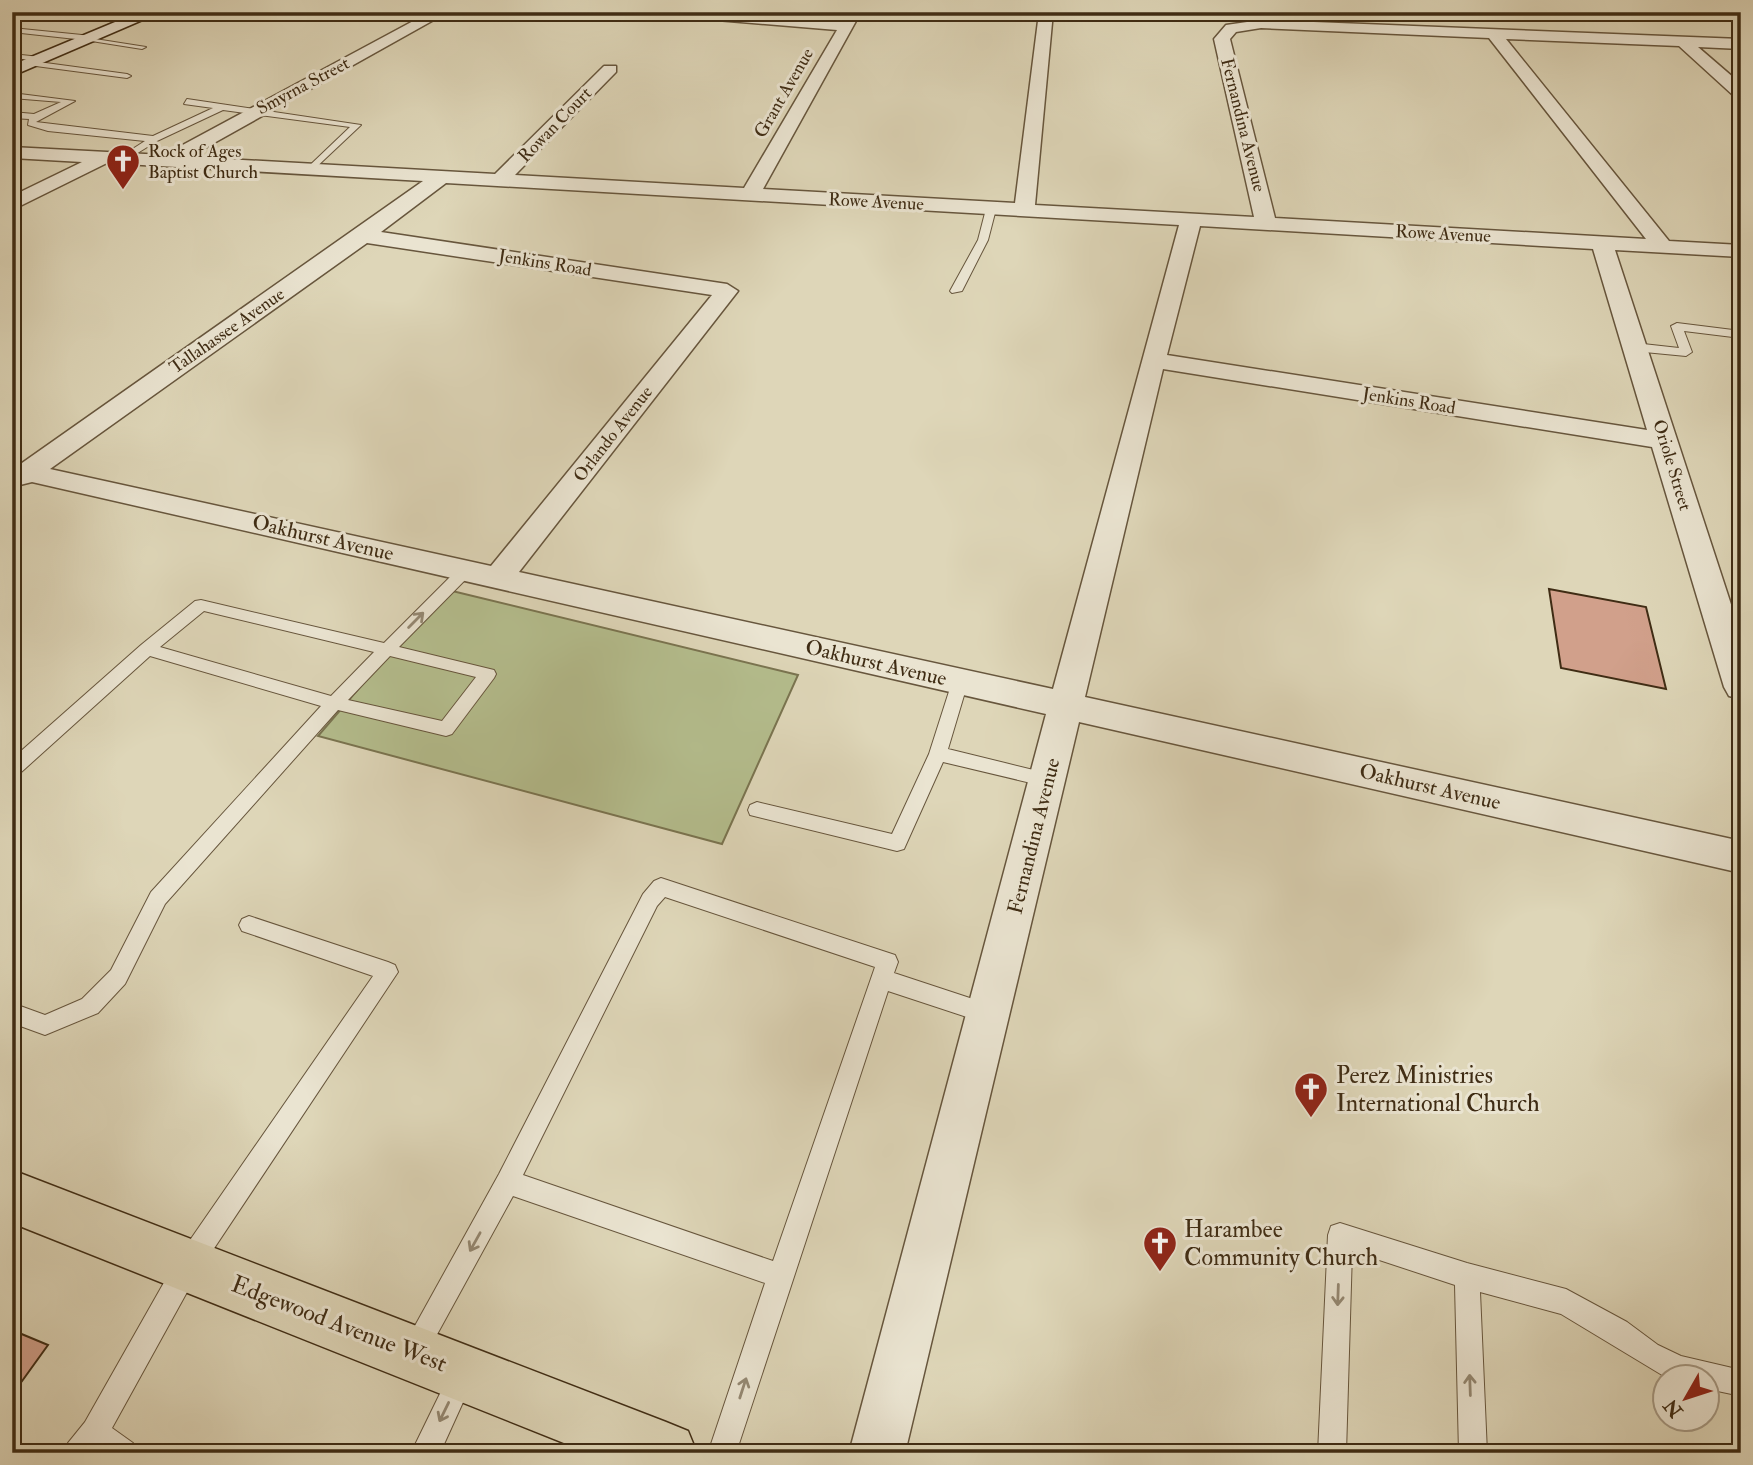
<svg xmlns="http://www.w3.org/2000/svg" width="1753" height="1465" viewBox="0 0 1753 1465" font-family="'IM FELL Double Pica',serif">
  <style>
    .green { fill: #b4bd8d; stroke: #7a7450; stroke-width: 2 }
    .building { fill: #d1a08b; stroke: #3f2c14; stroke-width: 2 }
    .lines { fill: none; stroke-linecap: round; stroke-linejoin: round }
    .lane-casing { stroke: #67563d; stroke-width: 2 }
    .street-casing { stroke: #67563d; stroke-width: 3 }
    .secondary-casing { stroke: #3f2c14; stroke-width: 3 }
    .primary-casing { stroke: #3f2c14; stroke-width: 3 }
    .lane { fill: #eae4d1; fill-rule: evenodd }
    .street { fill: #eae4d1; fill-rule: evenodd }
    .secondary { fill: #eae4d1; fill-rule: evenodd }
    .primary { fill: #ded6b8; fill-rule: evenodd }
    .oneway { stroke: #948872 }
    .labels { text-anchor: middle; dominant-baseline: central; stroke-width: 6; stroke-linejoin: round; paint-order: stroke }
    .far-street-label { font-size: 18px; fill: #3f2c14; stroke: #eae4d1 }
    .far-poi-label { font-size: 18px; fill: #3f2c14; stroke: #eae4d1; text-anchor: start }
    .street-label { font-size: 21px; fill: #3f2c14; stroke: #eae4d1 }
    .near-poi-label { font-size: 24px; fill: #3f2c14; stroke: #eae4d1; text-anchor: start }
    .near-street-label { font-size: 24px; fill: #3f2c14; stroke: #eae4d1 }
  </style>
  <rect width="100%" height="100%" fill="#ded6b8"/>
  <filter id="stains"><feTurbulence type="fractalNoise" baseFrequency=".00286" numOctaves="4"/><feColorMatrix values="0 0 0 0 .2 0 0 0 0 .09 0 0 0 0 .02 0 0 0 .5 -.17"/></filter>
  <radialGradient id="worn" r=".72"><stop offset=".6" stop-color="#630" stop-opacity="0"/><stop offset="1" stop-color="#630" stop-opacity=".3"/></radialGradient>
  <path class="green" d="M444 589 798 675 722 844 318 736Z"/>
  <path class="building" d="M1549 589 1646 607 1666 689 1561 668Z
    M12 1330 48 1345 12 1395Z"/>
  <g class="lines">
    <g class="lane-casing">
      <path id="lane" d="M12 28 92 36 95 39 146 47 142 49 85 40 12 32Z
        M12 54 40 57 44 59 40 61 12 58Z
        M31 61 127 74 131 76 127 78 28 65Z
        M12 93 75 101 36 122 153 136 213 108 184 104 187 99 361 125 310 173 307 172V168L350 127 223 110 157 141 123 162 120 161V157L145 141 48 131 28 125 29 119 12 118V112L34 114 61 102 12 98Z
        M991 206 996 209 988 240 962 291 952 293 950 291 978 240 986 209Z
        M1677 323 1741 331V338L1684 331 1692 352 1686 356 1634 351 1628 347 1634 343 1679 348 1671 326Z
        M466 565 471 566 474 570 471 574 399 647 494 670 496 674 494 678 452 734 446 736 338 710 165 904 125 984 98 1013 45 1035 12 1023V1003L45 1015 82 999 111 970 151 892 321 706 150 656 18 775 12 777V759L141 645 195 601 201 600 384 643 461 566ZM204 611 374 652 331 696 160 647ZM390 656 476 677 442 721 348 700Z
        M960 676 968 682 948 749 1054 775 1057 780 1054 785 1048 787 943 762 904 849 897 851 750 815 748 810 750 805 757 802 892 834 929 754 952 682Z
        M661 878 895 955 898 962 894 973 988 1004 996 1007 999 1014 996 1021 988 1024 888 991 736 1453H708L765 1283 513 1196 423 1360 414 1364 405 1360 401 1351 499 1174 643 894 654 881ZM665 897 875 967 773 1261 523 1175 657 906Z
        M249 916 388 962 395 965 398 972 197 1274 112 1428 133 1443 137 1453H64L68 1443 85 1422 179 1256 373 976 242 931 239 925 242 919Z
        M1340 1223 1467 1263 1566 1289 1627 1322 1658 1345 1681 1356 1741 1370V1396L1708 1389V1378H1667L1561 1314 1480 1292 1487 1453H1459L1455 1285 1352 1251 1346 1453H1318L1328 1235 1331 1226Z
        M461 1365 470 1369 474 1378 440 1453H411L452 1369Z"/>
    </g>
    <g class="street-casing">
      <path id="street" d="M430 12H448L189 157 495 174 604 66H616V72L515 175 744 188 837 30 669 16 662 12H727L841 21 847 12H861L763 189 1015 203 1039 13 1053 12 1035 205 1254 217 1214 39 1226 25 1261 20 1741 39V49L1698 47 1741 84V98L1735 97 1679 46 1506 39 1669 241 1741 245V257L1615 250 1741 635V699L1729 696 1724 687 1652 447 1163 369 1085 697 1741 841V873L1079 722 905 1453H849L1046 714 32 482 12 487V461L22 463 423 181 107 163 12 210V196L82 162 12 158V147L164 155ZM1261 28 1489 38 1646 239 1275 218 1230 39 1236 32ZM446 183 1179 225 1053 689 519 572 738 291 727 284 381 232ZM1200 226 1593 249 1647 430 1167 355ZM367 243 712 295 491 566 50 469Z"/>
    </g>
    <g class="secondary-casing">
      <path id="secondary" d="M139 12H161L12 76V65Z"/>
    </g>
    <g class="primary-casing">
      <path id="primary" d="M12 1170 666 1422 688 1431 697 1453H589L12 1223Z"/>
    </g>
    <use href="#lane" class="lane"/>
    <use href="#street" class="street"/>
    <use href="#secondary" class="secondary"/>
    <use href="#primary" class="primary"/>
  </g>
  <defs><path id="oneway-shaft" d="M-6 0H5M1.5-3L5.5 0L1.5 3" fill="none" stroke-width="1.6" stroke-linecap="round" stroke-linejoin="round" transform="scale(1.75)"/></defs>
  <g class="oneway">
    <use href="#oneway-shaft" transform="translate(416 620) rotate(-45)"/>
    <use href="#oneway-shaft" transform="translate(475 1242) rotate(119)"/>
    <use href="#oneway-shaft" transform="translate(1338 1295) rotate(92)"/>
    <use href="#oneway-shaft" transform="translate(1470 1385) rotate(-92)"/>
    <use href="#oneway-shaft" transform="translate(743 1388) rotate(-72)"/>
    <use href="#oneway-shaft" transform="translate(444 1412) rotate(116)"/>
  </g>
  <defs>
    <g id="church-pin" transform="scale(1.75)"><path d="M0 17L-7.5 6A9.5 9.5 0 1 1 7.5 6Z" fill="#8f2418" stroke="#eae4d1"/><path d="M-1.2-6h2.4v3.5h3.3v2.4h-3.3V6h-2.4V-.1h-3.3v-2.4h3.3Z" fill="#fff"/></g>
  </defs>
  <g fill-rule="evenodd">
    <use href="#church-pin" x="123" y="161"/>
    <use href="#church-pin" x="1311" y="1089"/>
    <use href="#church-pin" x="1160" y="1243"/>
  </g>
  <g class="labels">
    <g class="far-street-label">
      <text transform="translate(303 86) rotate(-28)">Smyrna Street</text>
      <text transform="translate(784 93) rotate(-60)">Grant Avenue</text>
      <text transform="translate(555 125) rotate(-46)">Rowan Court</text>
      <text transform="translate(1243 125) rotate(76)">Fernandina Avenue</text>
      <text transform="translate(876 202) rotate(3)">Rowe Avenue</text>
      <text transform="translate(1443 234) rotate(3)">Rowe Avenue</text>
      <text transform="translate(545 263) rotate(9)">Jenkins Road</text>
      <text transform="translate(227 331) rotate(-35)">Tallahassee Avenue</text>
      <text transform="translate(1409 401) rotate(9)">Jenkins Road</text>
      <text transform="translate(613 434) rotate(-52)">Orlando Avenue</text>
      <text transform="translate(1672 465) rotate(73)">Oriole Street</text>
    </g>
    <g class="far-poi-label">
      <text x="148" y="151">Rock of Ages<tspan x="148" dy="21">Baptist Church</tspan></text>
    </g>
    <g class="street-label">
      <text transform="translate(323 538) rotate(13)">Oakhurst Avenue</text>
      <text transform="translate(876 663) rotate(13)">Oakhurst Avenue</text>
      <text transform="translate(1430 787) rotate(13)">Oakhurst Avenue</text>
      <text transform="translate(1034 836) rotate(-76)">Fernandina Avenue</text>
    </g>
    <g class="near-poi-label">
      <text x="1336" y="1075">Perez Ministries<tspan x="1336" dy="28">International Church</tspan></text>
      <text x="1184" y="1229">Harambee<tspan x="1184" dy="28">Community Church</tspan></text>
    </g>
    <g class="near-street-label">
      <text transform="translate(339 1324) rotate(21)">Edgewood Avenue West</text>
    </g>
  </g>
  <rect width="1753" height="1465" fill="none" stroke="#ded6b8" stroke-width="42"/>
  <rect x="14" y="14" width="1725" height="1437" fill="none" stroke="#3f2c14" stroke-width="3.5"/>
  <rect x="21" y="21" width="1711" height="1423" fill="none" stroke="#3f2c14" stroke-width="2"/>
  <g transform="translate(1686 1398) rotate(231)"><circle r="33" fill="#eae4d1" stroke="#a69a85" stroke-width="2"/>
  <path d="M0-5L12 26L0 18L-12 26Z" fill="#8f2418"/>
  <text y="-10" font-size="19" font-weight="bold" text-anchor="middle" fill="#3f2c14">N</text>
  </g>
  <rect width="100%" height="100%" filter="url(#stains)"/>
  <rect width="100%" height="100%" fill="url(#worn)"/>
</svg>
